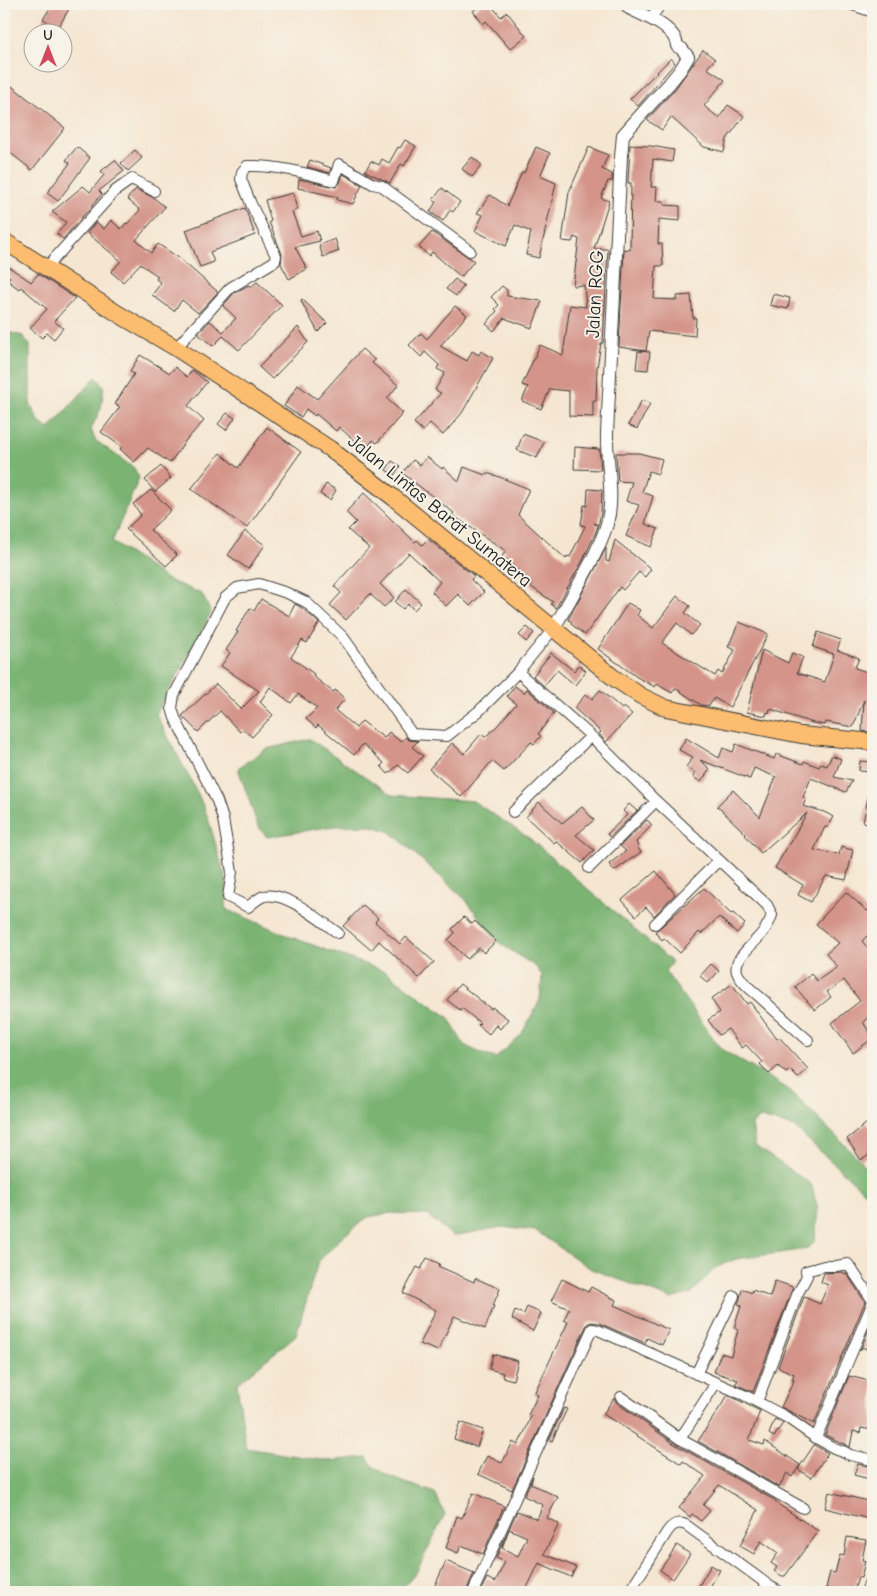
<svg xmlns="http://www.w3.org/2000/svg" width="877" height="1596" viewBox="0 0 877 1596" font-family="'Comic Neue',sans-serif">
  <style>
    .forest { fill: #7ab372; stroke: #4b6847 }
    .building { fill: #d4948a; fill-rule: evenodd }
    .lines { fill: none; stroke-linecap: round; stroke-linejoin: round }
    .minor-casing { stroke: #3d3a37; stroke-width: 12 }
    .tertiary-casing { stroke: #3d3a37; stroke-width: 14 }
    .trunk-casing { stroke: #3d3a37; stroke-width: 18 }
    .minor { stroke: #fff; stroke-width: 10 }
    .tertiary { stroke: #fff; stroke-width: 12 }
    .trunk { stroke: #fcbd6f; stroke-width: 16 }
    .labels { text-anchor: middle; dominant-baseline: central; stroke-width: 4; stroke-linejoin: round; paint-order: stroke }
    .street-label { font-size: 19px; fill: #1c1c1c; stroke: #f7f3e8 }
  </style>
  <rect width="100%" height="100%" fill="#f7f3e8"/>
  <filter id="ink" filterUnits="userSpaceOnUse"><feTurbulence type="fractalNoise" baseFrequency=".02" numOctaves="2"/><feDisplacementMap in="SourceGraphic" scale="10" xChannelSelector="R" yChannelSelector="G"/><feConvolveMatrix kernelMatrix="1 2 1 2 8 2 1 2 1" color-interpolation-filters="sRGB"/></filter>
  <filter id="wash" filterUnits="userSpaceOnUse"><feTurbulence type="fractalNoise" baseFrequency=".0096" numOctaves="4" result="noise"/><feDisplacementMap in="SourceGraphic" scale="20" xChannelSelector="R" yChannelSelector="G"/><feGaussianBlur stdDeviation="1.12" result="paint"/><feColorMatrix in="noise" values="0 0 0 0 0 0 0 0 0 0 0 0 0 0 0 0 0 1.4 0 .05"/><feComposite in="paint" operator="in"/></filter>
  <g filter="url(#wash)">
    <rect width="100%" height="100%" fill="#f5e6d1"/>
    <path class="forest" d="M4 331 23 336 30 345V404L40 423 49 429 96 377 104 386 101 408 91 429 95 440 134 468 139 478 112 542 168 580 202 594 211 613 156 714 198 794 208 818 227 883 226 909 291 937 386 972 448 1017 464 1045 485 1055 496 1058 521 1035 540 1000 542 976 536 967 498 942 465 899 391 832 369 825 334 826 267 837 258 826 238 768 266 749 310 739 392 795 473 801 529 838 672 962 665 971 721 1049 788 1089 860 1160 873 1182V1198H871L794 1127 761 1118 752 1124 755 1146 811 1184 818 1209 815 1241 807 1249 736 1259 715 1268 692 1293 671 1299 591 1269 536 1231 501 1227 453 1236 427 1215 391 1213 368 1217 342 1237 318 1262 296 1335 237 1384 246 1448 328 1461 367 1457C374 1476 417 1486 435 1493L445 1514 416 1573 399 1592H4Z"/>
    <g id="blocks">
      <path class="building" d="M53 4H65L70 7 58 28 43 19Z
        M482 4H490L501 17 507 12 526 36 510 49 486 21 483 24 473 11Z
        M703 50 715 59 707 68 725 80 704 106 719 118 728 105 744 116 727 139 724 152 704 147 671 117 662 130 647 120 675 89Z
        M671 58 675 63 674 64 638 106 630 99Z
        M4 80 65 128 32 170 4 148Z
        M405 140 416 146 404 166 401 164 390 183 365 171 371 161 379 165 382 159 389 163 398 147 400 148Z
        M630 145 651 146 674 150 672 162 653 159 651 187H657L656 201H664V205L680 206V221L659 219 658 244H662L663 266H656L654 299 678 300 677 296 691 295 693 318H696L695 336 649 331 646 351 619 347 624 249 630 250 631 183H628Z
        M77 147 90 158 58 201 47 193 70 163 66 160Z
        M536 147 550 153 540 176 556 183 539 258 526 255 531 232 515 225 506 246 475 231 483 215 477 213 490 195 507 206 522 172 524 173Z
        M589 147 608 155 602 169 612 174V181H608L601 198 609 201 594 249H608L603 343H601L597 368 596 401H593V417L569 416V391L550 389 541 409 522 401 528 387 522 385 540 345 563 355 570 305 586 307 584 285 573 286 579 239 574 237 572 242 562 241 569 192Z
        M135 150 142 158 128 171 121 163Z
        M472 157 482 165 472 177 462 169Z
        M115 160 124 171 99 191 102 194 63 239 57 234 66 222 52 212 83 186 90 192 104 175 101 171Z
        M310 160 331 168 329 173 307 167Z
        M343 174 362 185 353 204 337 200 338 197 298 188 299 179 336 187 340 183Z
        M442 188 460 202 453 212 450 210 443 221 430 212 436 202 433 200Z
        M136 189 154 198 165 207 136 240 151 253 158 244 179 258 218 292 198 313 182 300 174 311 152 295 161 283 156 279 158 276 140 264 123 282 111 272 121 261 87 233 96 222 104 229 111 220 121 229 126 223 127 224 140 210 127 199Z
        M293 193 297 210 292 212 301 236 317 231 320 241 295 247 307 269 289 279 281 264 282 254 269 222 271 221 265 200Z
        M245 208 255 235 210 252 214 262 200 267 186 230Z
        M432 232 474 261 461 277 432 252 429 256 419 247Z
        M335 239 339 251 323 257 319 245Z
        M6 265 31 282 38 274 75 298 54 321 63 328 54 339 47 333 42 338 30 328 47 309 21 287 19 289 7 280 10 277 4 272V268Z
        M455 279 464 286 456 296 446 289Z
        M257 282 282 305 239 350 223 336 213 346 198 334 210 321 223 332 236 318 223 306 234 293 249 285 251 287Z
        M502 286 507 290V296L542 301 532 328 504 318 494 331 486 324 497 311 495 309 499 305 491 297Z
        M773 294 790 298 788 309 770 305Z
        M302 299 327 323 318 332 301 301Z
        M455 306 467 315 440 346 467 361 472 351 479 355 481 351 493 358 462 413 443 435 430 423 423 431 414 423 441 393 435 390 445 373 437 369 439 365 425 352 421 357 409 345 421 333 427 339Z
        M298 327 308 342 272 379 259 367Z
        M362 349 375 360 372 363 398 385 387 399 403 413 377 443 373 440 365 450 339 427 336 431 316 414 315 416 306 409 301 417 284 406 298 385 317 399Z
        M638 351 650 352 648 370 636 369Z
        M140 355 170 373 175 367 187 377 192 370 207 382 188 406 204 421 186 440 170 463 148 448 134 462 120 449 122 447 101 432 120 407 115 404 134 374 130 371Z
        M642 400 650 404 637 429 628 425Z
        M227 413 235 418 226 430 218 424Z
        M267 427 301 452 247 528 191 489 220 453 238 468Z
        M523 434 544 442 537 458 517 450Z
        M575 447 599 449 601 470 574 469Z
        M616 453H639L662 459 658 474 649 471 642 492 653 496 645 524 658 529 651 547 626 536 639 505 626 501 632 482 618 481Z
        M427 457 442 469 443 467 459 481 464 467 485 475 486 473 497 476 529 489 518 515 566 559 567 556 570 557 585 526 581 525 584 505 587 506 588 489 602 490 601 512 599 522 598 525 594 523 598 526 595 534 583 560 556 608 551 604 553 602 530 586 532 583 502 556 506 551 452 515 454 513 402 473 413 460 420 465Z
        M392 461 400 466 394 475 386 470Z
        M161 466 171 478 155 492 145 480Z
        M326 484 336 490 330 500 320 494Z
        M151 490 171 510 150 530 177 555 166 566 126 529 141 515 133 504Z
        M364 493 415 542 417 540 422 545 428 539 474 576 471 580 484 592 470 606 458 594 446 606 432 592 440 582 409 553 380 584 394 598 384 607 370 594 346 620 330 605 341 593 334 586 369 548 348 530 356 522 346 512Z
        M245 531 265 545 248 569 228 555Z
        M615 540 651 569 645 577 639 572 623 590 620 587 585 635 571 624 572 622 568 620 606 548V561L609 562Z
        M406 589 421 603 414 610 408 604 403 609 395 602Z
        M677 596 690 606 685 613 700 625 691 635 677 623 662 643 715 676 718 671 722 674 735 650 728 647 739 622 768 634 730 707 714 698 709 706 701 705 675 688 672 693 657 684 655 687 637 677 598 649 628 603 640 610 637 615 653 628Z
        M261 599 289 616 295 604 302 608 319 623 307 643 302 640 291 657 314 674 313 676 333 692 335 690 345 699 335 710 356 728 362 721 384 738 389 732 401 742 406 737 409 740 418 741 412 747 423 756 408 773 398 765 388 774 381 766 384 763 363 744 354 755 318 725 316 728 306 719 317 708 298 694 291 703 270 687 260 702 273 715 252 737 243 729 240 732 220 711 198 732 182 716 216 684 241 709 259 691 221 666 230 653 226 650 238 632 236 631 250 608 254 611Z
        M527 627 534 633 526 642 519 635Z
        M818 632 841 640 837 650 859 658 855 668 873 674V727L871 726 870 732 862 731 864 700 853 727 826 722 825 725 813 723 770 709 769 713 767 712 766 716 747 712 762 650 788 663 792 653 803 657 797 673 825 682 834 654 813 647Z
        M551 653 574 671 579 665 586 671 575 685 557 670 544 686 533 676Z
        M515 686 524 693 527 689 554 713 538 734 541 736 534 744 531 742 504 771 492 761 461 797 429 769 452 743 464 754 481 734 485 737 497 726 516 704 507 696Z
        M600 690 622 709 624 707 632 714 606 742 599 734 601 732 574 708 586 694 592 699Z
        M686 738 719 758 723 748 733 752 736 744 774 759 776 754 803 764 804 761 819 767 821 764 827 766 832 755 841 759 834 777 852 781 846 792 811 778 803 797 806 799 803 806 824 812 834 817 828 827H825L814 850 839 855 841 847 853 850 846 880 826 876 811 902 798 895 803 885 775 868 807 813 761 853 745 835 746 834 717 806 733 790 760 817 776 777 754 768 750 779 700 760 710 769 701 782 693 777 695 773 686 767 693 757 679 750Z
        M860 761 873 762V772L859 771Z
        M869 793 873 794V824L863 822Z
        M539 802 562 823 582 807 594 820 576 835 594 850 582 863 556 841 554 843 526 817Z
        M629 804 637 811 610 837 607 834 627 815 623 811Z
        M647 820 652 825 636 842 638 846 637 847 641 852 614 871 609 864 626 851 620 846Z
        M656 871 675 894 654 916 646 907 636 916 622 900Z
        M704 888 731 914 733 913 745 924 737 933 719 917 701 934 699 932 680 953 664 938 662 940 655 932Z
        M846 892 867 911 873 905V930L862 941 873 955V1013L863 1022 873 1038 853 1053 832 1023 860 1001 844 980 827 992 831 997 815 1010 795 987 811 974 817 981 837 967 826 954 838 943 816 924Z
        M363 905 378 918 375 922 400 944 406 937 434 962 419 978 379 941 371 950 343 926Z
        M464 917 472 924 475 921 496 941 484 953 479 948 467 959 448 940 455 933 452 929Z
        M711 964 719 971 708 983 700 976Z
        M460 984 491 1009 492 1007 508 1019 500 1029 496 1025 489 1034 478 1025 480 1023 462 1008 460 1010 447 1000Z
        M732 984 747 1004 750 1002 777 1039 779 1037 808 1069 798 1078 790 1070 786 1073 778 1066 769 1074 760 1064 762 1062 746 1045 742 1048 728 1029 719 1035 708 1020 720 1012 711 999Z
        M867 1123 873 1132V1153L861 1160 847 1139Z
        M427 1258 440 1264 438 1266 474 1282 475 1278 500 1289 493 1305 494 1306 485 1329 454 1316 438 1351 420 1344 436 1310 403 1293 417 1267 421 1269Z
        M841 1272 847 1274 865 1302 814 1424 781 1407 794 1380 792 1379 794 1374 778 1367 804 1297 820 1304 828 1285 821 1282 824 1273Z
        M562 1279 588 1292 591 1287 616 1300 614 1305 669 1330 662 1345 647 1338 645 1343 599 1323 591 1322 587 1324 512 1490 478 1474 487 1456 502 1463 513 1442 518 1445 526 1429 531 1416 528 1415 538 1395 534 1394 568 1322 564 1320 569 1309 551 1301Z
        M775 1281 793 1287 753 1392 735 1384 738 1380 714 1372 721 1353 731 1356 738 1330 734 1328 741 1306 738 1304 740 1299 742 1289 752 1293 753 1290 770 1297Z
        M527 1307 541 1313 533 1331 512 1319 515 1311 524 1314Z
        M873 1319V1352L862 1347 860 1351Z
        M493 1354 518 1361 513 1380 502 1377 503 1373 489 1369Z
        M849 1376 873 1382V1430L861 1428 860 1433 853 1431 850 1447 825 1435Z
        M728 1395 760 1411 749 1440 764 1445 765 1441 800 1465 792 1477 787 1473 779 1487 698 1441Z
        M614 1398 617 1403 676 1445 776 1501 775 1502 818 1531 785 1576H782L774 1571 777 1567 771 1563 778 1553 761 1541 754 1554 740 1546 758 1510 719 1485 703 1505 710 1511 701 1521 692 1514 690 1517 679 1508 705 1476 683 1461 681 1464 603 1414Z
        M564 1408 567 1409 552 1441 549 1440Z
        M775 1419 783 1423 774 1437 769 1434Z
        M460 1422 483 1430 477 1447 454 1439Z
        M814 1445 828 1453 811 1478 798 1469Z
        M858 1464 873 1467V1480L854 1475Z
        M533 1476 531 1484 558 1497 547 1518 559 1524 544 1554 576 1567 571 1577 539 1563 525 1592H480L487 1578 495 1582 505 1562 496 1558 517 1511 537 1519 543 1505 524 1496ZM509 1529 527 1537 518 1556 502 1548Z
        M829 1492 873 1502V1520L825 1508Z
        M473 1493 504 1506 483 1554 461 1545 458 1553 446 1548 457 1516 462 1518Z
        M847 1537 866 1540 862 1560 865 1561 861 1578 858 1577 854 1592H843L826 1588 830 1572 835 1573 840 1555 844 1556Z
        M677 1545 690 1554 673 1579 660 1570Z
        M446 1561 474 1573 466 1592H432Z
        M711 1565 720 1570 707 1592H704L697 1589Z"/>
    </g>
  </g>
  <g filter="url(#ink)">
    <use href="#blocks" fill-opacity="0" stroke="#3d3a37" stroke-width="1"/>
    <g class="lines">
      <g class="minor-casing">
        <path id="minor" d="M850 4 873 12
          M650 19 661 4
          M46 268 115 191 132 179 154 191
          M176 348 230 288 275 261 276 256 251 204 241 179 242 172 247 166C276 165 306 173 334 181L339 164 373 184 382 186 470 251
          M518 672 591 736 656 801 767 905 772 915C766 935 749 944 738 961 736 966 736 972 739 976 744 985 754 992 761 998 776 1012 792 1026 808 1040
          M513 812 591 736
          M589 868 656 801
          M655 924 718 861
          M338 933C321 921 286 891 264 896 258 898 253 903 248 907L228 897 232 872 223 819 217 801 175 718 172 708 174 695 225 598 237 588 259 584 287 593 306 602 343 637 412 734 447 736 479 711 518 672 554 628
          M696 1374 734 1296
          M621 1397 680 1439 803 1508
          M757 1402 797 1295 807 1276 806 1271 824 1266H836L848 1264 873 1301
          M816 1438 873 1302
          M680 1439 716 1383
          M473 1592 592 1329 598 1330 746 1396 786 1417 816 1438 834 1448 845 1452 850 1455 873 1460
          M629 1592 667 1532C672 1525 677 1521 686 1525L771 1587 780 1592
          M866 1592 873 1574"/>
      </g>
      <g class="tertiary-casing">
        <path id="tertiary" d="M554 628C571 597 597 557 607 524 615 495 606 463 607 433 611 341 616 249 621 157L623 135 655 99 669 84 681 69 688 57 682 49 677 46C676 27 644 16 629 8L626 4"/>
      </g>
      <g class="trunk-casing">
        <path id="trunk" d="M4 241 120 315 176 348 330 449 394 498 614 678 641 696 666 708 801 735 873 742"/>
      </g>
      <use href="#minor" class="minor"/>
      <use href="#tertiary" class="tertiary"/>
      <use href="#trunk" class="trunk"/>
    </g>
  </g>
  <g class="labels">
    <g class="street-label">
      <text transform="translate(595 294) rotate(-87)">Jalan RGG</text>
      <text transform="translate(440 511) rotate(39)">Jalan Lintas Barat Sumatera</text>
    </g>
  </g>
  <rect width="877" height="1596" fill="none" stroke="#f7f3e8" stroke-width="20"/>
  <g transform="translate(48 48)"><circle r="24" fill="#f7f3e8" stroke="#9f9d96"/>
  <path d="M0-4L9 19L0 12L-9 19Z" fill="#d1495b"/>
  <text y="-8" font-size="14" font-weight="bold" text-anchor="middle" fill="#1c1c1c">U</text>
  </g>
</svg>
